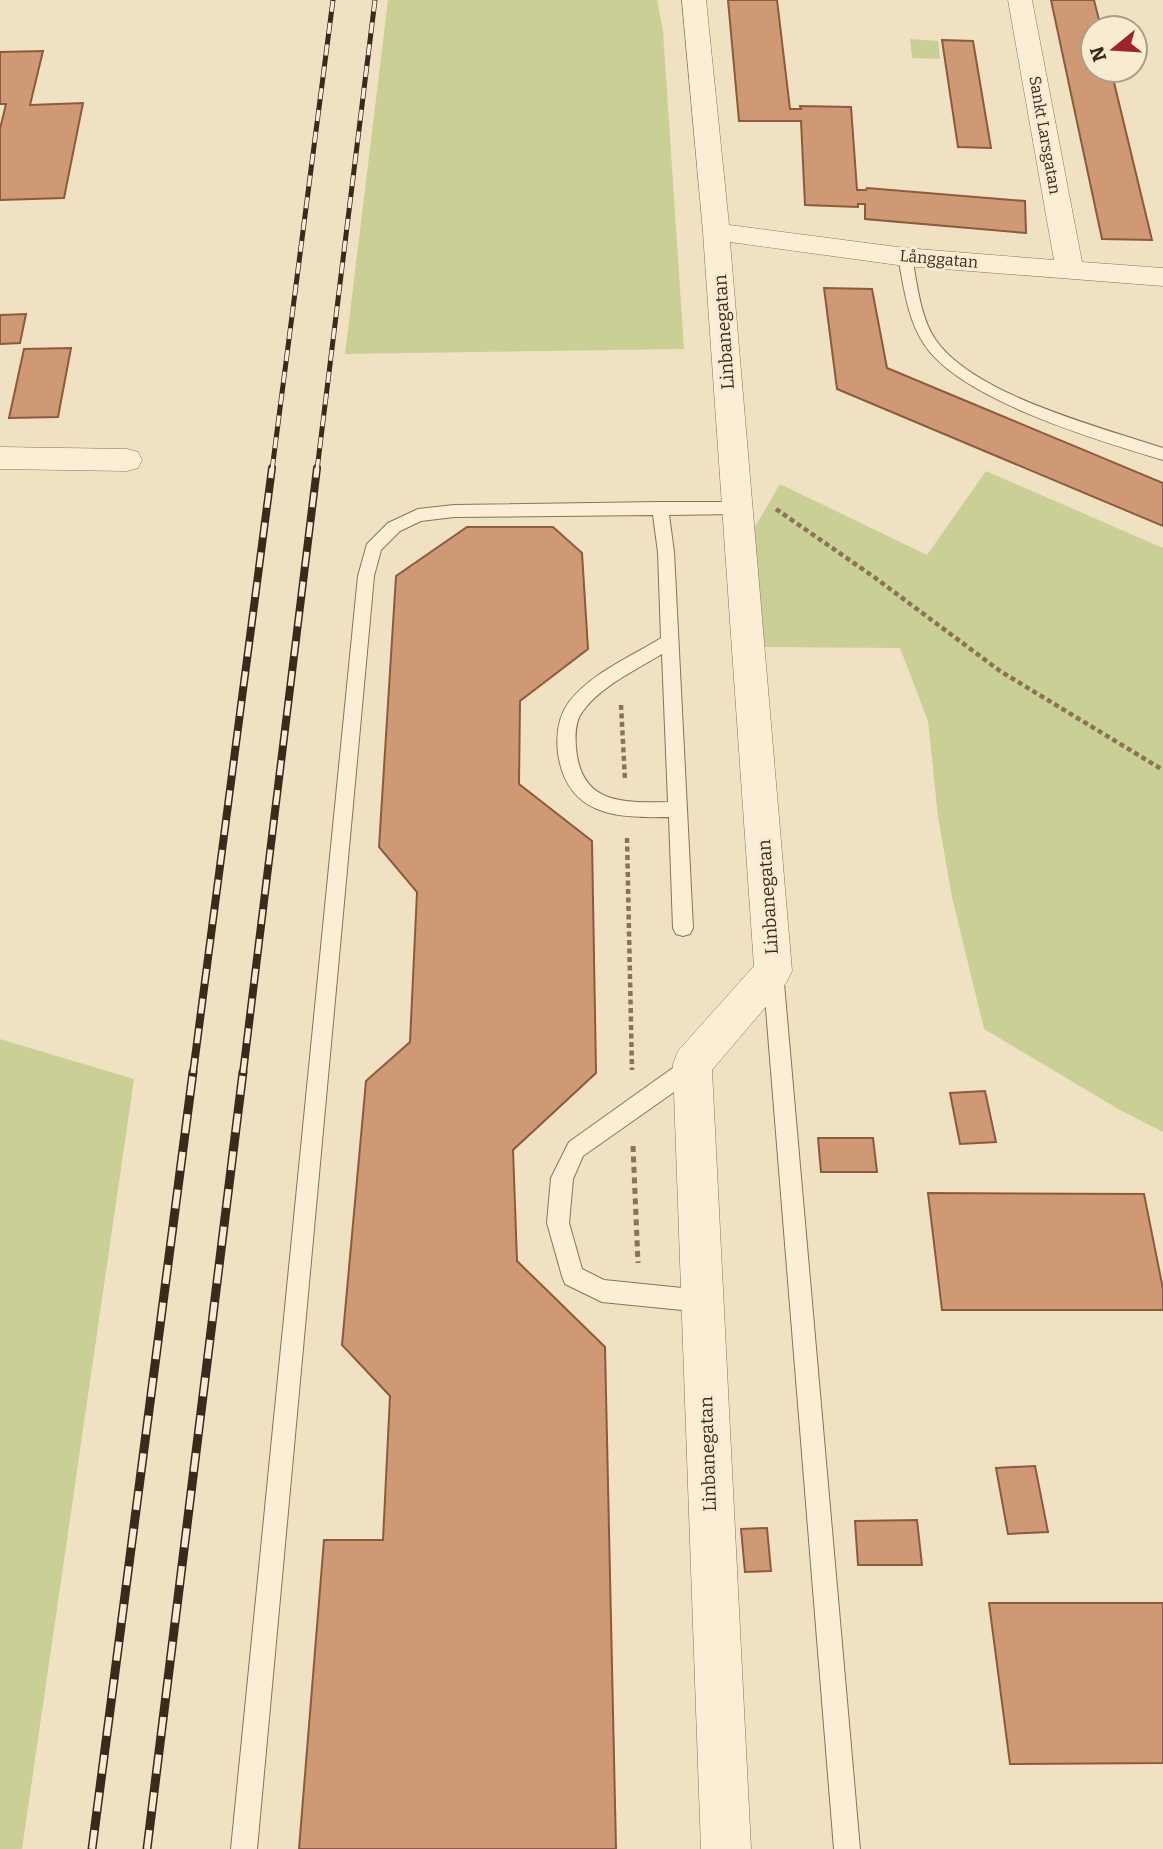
<svg xmlns="http://www.w3.org/2000/svg" width="1163" height="1849" viewBox="0 0 1163 1849" font-family="Bitter,serif">
  <style>
    .green { fill: #cacf95 }
    .building { fill: #d09975; stroke: #8c5a3c; stroke-width: 2 }
    .lines { fill: none; stroke-linecap: round; stroke-linejoin: round }
    .lane-casing { stroke: #8b7258; stroke-width: 2 }
    .street-casing { stroke: #8b7258; stroke-width: 1 }
    .path-far1 { stroke: #8b7258; stroke-width: 4.5; stroke-dasharray: 5 3.5; stroke-linecap: butt }
    .path { stroke: #8b7258; stroke-width: 5; stroke-dasharray: 6 4.5; stroke-linecap: butt }
    .lane { fill: #fbeed5; fill-rule: evenodd }
    .street { fill: #fbeed5; fill-rule: evenodd }
    .rail-far2-casing { stroke: #3a2a1d; stroke-width: 5 }
    .rail-far1-casing { stroke: #3a2a1d; stroke-width: 8 }
    .rail-casing { stroke: #3a2a1d; stroke-width: 9 }
    .rail-far2 { stroke: #f7ebd2; stroke-width: 3.5; stroke-dasharray: 11; stroke-linecap: butt }
    .rail-far1 { stroke: #f7ebd2; stroke-width: 5; stroke-dasharray: 15; stroke-linecap: butt }
    .rail { stroke: #f7ebd2; stroke-width: 6; stroke-dasharray: 19; stroke-linecap: butt }
    .labels { text-anchor: middle; dominant-baseline: central; stroke-width: 6; stroke-linejoin: round; paint-order: stroke }
    .far-street-label { font-size: 16px; fill: #3a2a1d; stroke: #f7ebd2 }
    .street-label { font-size: 18px; fill: #3a2a1d; stroke: #f7ebd2 }
  </style>
  <rect width="100%" height="100%" fill="#f0e1c2"/>
  <path class="green" d="M388 0H657L663 31 684 349 345 354Z
    M910 39 938 41 940 59 912 58Z
    M986 471 1163 548V1132L1120 1110 984 1029 952 897 938 817 928 721 900 648 765 647 752 532 780 484 927 555Z
    M0 1039 134 1079 22 1849H0Z"/>
  <path class="building" d="M728 0H777L790 109H801L800 106 851 107 857 190H866L867 188 1025 201 1026 233 865 219V204H858V207L805 205 801 121H739Z
    M1051 0H1094L1101 28H1093V70H1111L1152 240 1102 239Z
    M942 40 973 41 991 148 958 147Z
    M43 51 30 105 83 103 64 198 0 200V129L6 104H0V52Z
    M824 288 872 289 887 368 1163 483V526L837 389Z
    M26 314 20 343 0 344V315Z
    M71 348 58 417 9 418 24 349Z
    M467 527H553L582 553 588 649 520 701 519 784 592 841 596 1073 513 1150 517 1261 605 1347 616 1849H299L324 1540H383L390 1396 342 1345 366 1081 410 1042 417 892 379 847 396 576Z
    M985 1091 996 1142 960 1144 950 1093Z
    M818 1138H873L877 1172H821Z
    M928 1193 1144 1194 1163 1289V1310H942Z
    M1035 1466 1048 1532 1008 1534 996 1468Z
    M917 1520 922 1565H858L855 1521Z
    M767 1528 771 1571 745 1572 741 1529Z
    M989 1603H1163V1763L1010 1764Z"/>
  <g class="lines">
    <g class="lane-casing">
      <path id="lane" d="M905 252 912 257C917 283 920 316 935 339 973 395 1100 427 1163 448V460C1100 441 960 400 924 344 907 318 904 287 898 257Z
        M660 502H738L746 508 738 514 669 515 674 552 693 928 690 934 683 936 676 934 673 928 669 817C616 818 567 816 558 753 556 735 558 717 569 702 590 674 632 656 661 638L658 552 653 515 454 517 421 521 400 531 381 550 374 576 257 1849H231L358 576 367 544 388 523 418 509 454 505ZM662 654 668 802C622 803 580 804 576 747 575 735 575 721 583 711 601 686 636 670 662 654Z
        M773 963 780 966 783 972 860 1849H834L763 972 766 966Z
        M691 1055 698 1057 701 1064 684 1085 583 1156 573 1179 569 1223 582 1269 604 1280 702 1290 710 1293 713 1301 710 1309 702 1312 602 1302 565 1284 562 1276 547 1223 551 1178 569 1142Z"/>
    </g>
    <g class="street-casing">
      <path id="street" d="M682 0H706L729 225 905 248 1054 260 1008 0H1032L1082 262 1163 268V286L905 266 730 242 792 971 786 983 712 1070 751 1849H701L673 1064 678 1051 754 966 703 232Z
        M0 447 127 449 138 452 142 460 138 468 127 471 0 469Z"/>
    </g>
    <path class="path-far1" d="M776 509 874 577 1000 671 1163 770
      M621 705 625 780
      M627 838 632 1070"/>
    <path class="path" d="M633 1146 638 1263"/>
    <use href="#lane" class="lane"/>
    <use href="#street" class="street"/>
    <g class="rail-far2-casing">
      <path id="rail-far2" d="M272 470 333 0
        M317 470 375 0"/>
    </g>
    <g class="rail-far1-casing">
      <path id="rail-far1" d="M193 1073 272 468
        M243 1073 317 468"/>
    </g>
    <g class="rail-casing">
      <path id="rail" d="M92 1849 193 1072
        M147 1849 243 1072"/>
    </g>
    <use href="#rail-far2" class="rail-far2"/>
    <use href="#rail-far1" class="rail-far1"/>
    <use href="#rail" class="rail"/>
  </g>
  <g class="labels">
    <g class="far-street-label">
      <text transform="translate(1045 135) rotate(80)">Sankt Larsgatan</text>
      <text transform="translate(939 259) rotate(5)">Långgatan</text>
    </g>
    <g class="street-label">
      <text transform="translate(724 332) rotate(-94)">Linbanegatan</text>
      <text transform="translate(768 897) rotate(-94)">Linbanegatan</text>
      <text transform="translate(708 1454) rotate(-92)">Linbanegatan</text>
    </g>
  </g>
  <g transform="translate(1114 49) rotate(252)"><circle r="33" fill="#f7ebd2" stroke="#ab9e8a" stroke-width="2"/>
  <path d="M0-5L12 26L0 18L-12 26Z" fill="#9d2529"/>
  <text y="-10" font-size="19" font-weight="bold" text-anchor="middle" fill="#3a2a1d">N</text>
  </g>
</svg>
